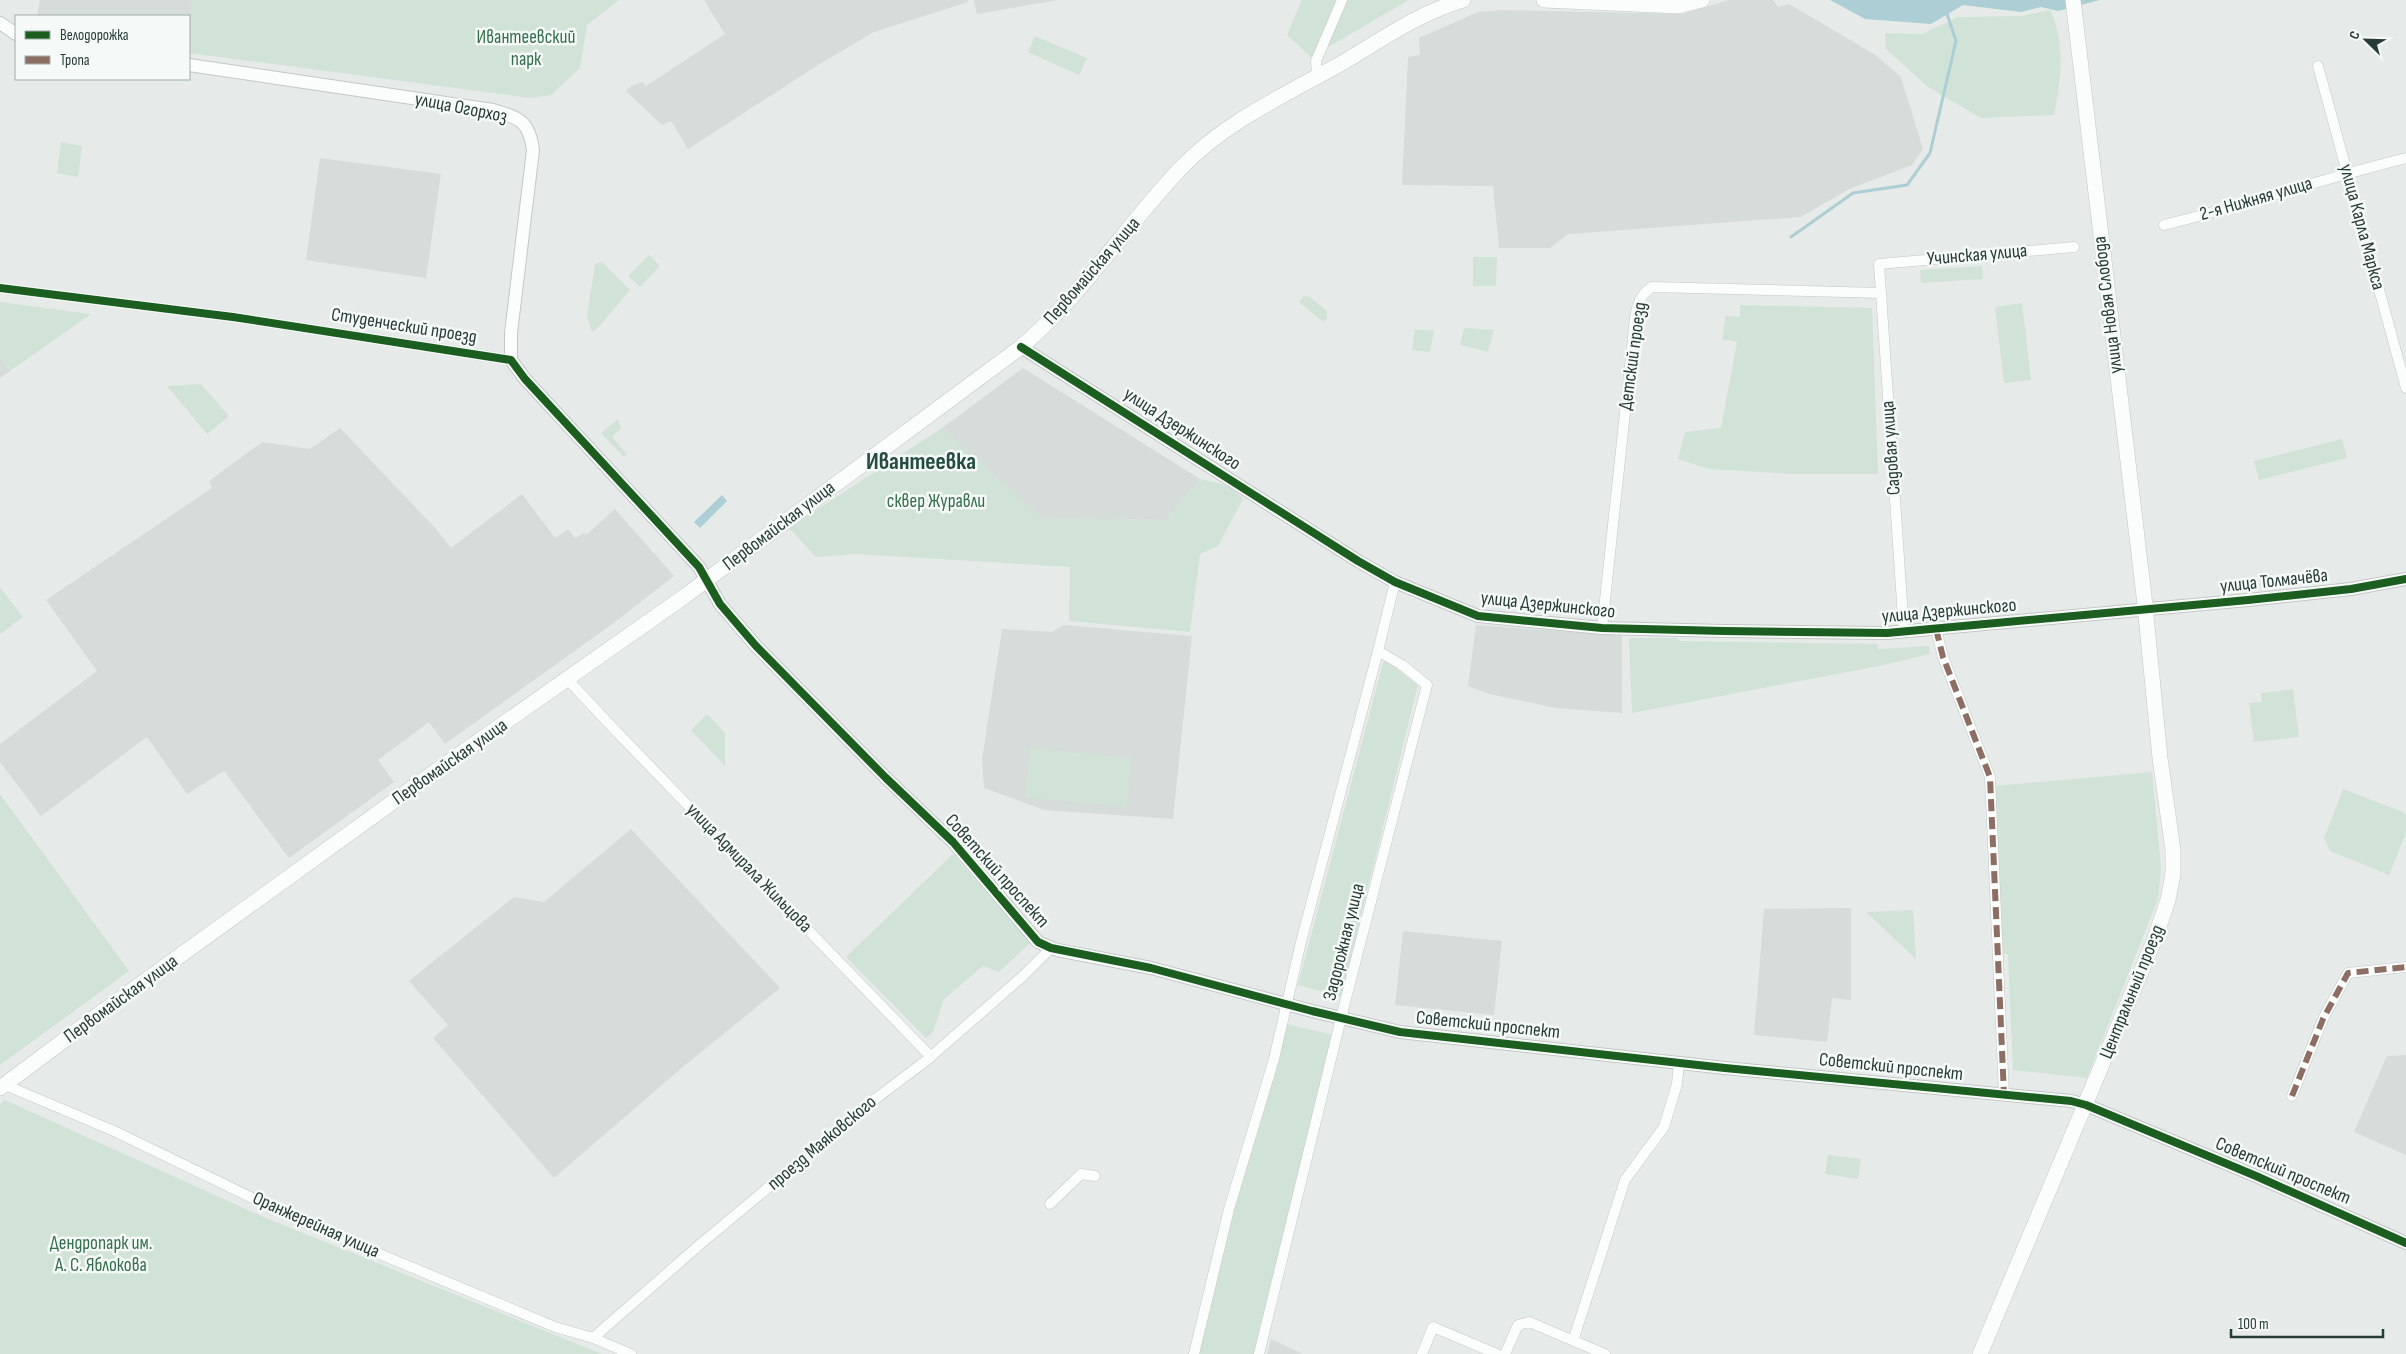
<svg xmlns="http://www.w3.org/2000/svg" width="2406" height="1354" viewBox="0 0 2406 1354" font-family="'Sofia Sans Condensed',sans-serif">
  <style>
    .built { fill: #d5dcd9 }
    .green { fill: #d1e2d7 }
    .water { fill: #acced4 }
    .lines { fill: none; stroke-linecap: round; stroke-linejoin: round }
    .stream { stroke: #acced4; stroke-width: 3 }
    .minor-casing { stroke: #c3c8c6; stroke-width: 11 }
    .tertiary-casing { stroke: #c3c8c6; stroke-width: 14 }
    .secondary-casing { stroke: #c2c8c6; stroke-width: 16 }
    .minor { stroke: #fbfcfc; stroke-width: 10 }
    .tertiary { stroke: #fbfcfc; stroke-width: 12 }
    .secondary { stroke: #fbfcfc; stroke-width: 15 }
    .quiet { stroke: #8d6e63; stroke-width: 6; stroke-dasharray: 12 6; stroke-linecap: butt }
    .cycleway-casing { stroke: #f5f9f7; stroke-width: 11 }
    .cycleway { stroke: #1b5e20; stroke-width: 8 }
    .labels { text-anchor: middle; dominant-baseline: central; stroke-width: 5; stroke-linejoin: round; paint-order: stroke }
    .park-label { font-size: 19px; fill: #346f4b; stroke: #f5f9f7 }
    .street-label { font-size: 19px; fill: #263c36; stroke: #f5f9f7 }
    .district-label { font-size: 24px; font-weight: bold; fill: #244c43; stroke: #f5f9f7 }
  </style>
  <rect width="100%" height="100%" fill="#e6ebe9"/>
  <path class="built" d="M40 0H192L189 23V16H37Z
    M704 0H967L968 2 874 32 818 65 688 149 671 121 662 125 626 91 631 86 643 82 646 86 725 34Z
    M974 0H1058L977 14Z
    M1729 0H1773L1778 7 1789 4 1874 54 1901 77 1923 149 1912 165 1849 189 1801 217 1568 234 1550 248H1499L1493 186 1402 185 1408 57 1420 55 1419 38 1478 12 1501 10 1683 14Z
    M320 158 441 174 426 278 306 260Z
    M0 357 10 371 0 378Z
    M1023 368 1200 479 1165 520 1041 518 942 428Z
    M340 428 437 530 451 548 522 494 555 538 568 529 575 538 584 533 586 535 615 509 674 576 615 622 445 744 429 722 378 760 394 782 289 858 224 771 187 794 147 737 41 816 0 762V744L97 671 46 600 212 488 209 481 262 442 310 449Z
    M1064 625 1192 636 1173 819 1044 810 984 788 982 760 1002 629 1052 632Z
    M1476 625 1622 636V713L1556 708 1489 694 1468 686Z
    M631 829 780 988 684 1066 554 1178 433 1038 448 1025 409 981 514 897 544 902Z
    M1851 908V1000L1832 998 1827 1042 1754 1035 1764 909Z
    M1403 931 1502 941 1494 1015 1395 1005Z
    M2406 1055V1155L2354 1132 2387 1056Z
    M1271 1339 1303 1354H1267Z"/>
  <path class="green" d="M192 0H619L587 25 580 68 551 95 530 98 189 53V23Z
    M1302 0H1409L1311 57 1287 35Z
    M2050 10C2066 43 2061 81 2054 115L1981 118 1928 87 1886 49 1885 33 1922 34 1958 17 2021 16Z
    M1035 36 1087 58 1079 75 1028 52Z
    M61 142 82 146 78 177 57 173Z
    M649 255 660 266 640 287 628 276Z
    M1473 257H1497L1496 286H1473Z
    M602 262 630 290 598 328 592 332 587 316 595 264Z
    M1982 266 1983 279 1921 283 1920 270Z
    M1304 296 1310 297 1327 311V318L1323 322 1299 302Z
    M0 302 91 314 10 371 0 357Z
    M2022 303 2031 380 2004 383 1995 307Z
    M1740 305 1872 308 1878 474H1791L1709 469 1678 459 1685 432 1721 428 1737 342 1722 339 1726 316 1740 317Z
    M1464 328 1494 330 1488 352 1460 345Z
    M1415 329 1434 331 1430 352 1412 350Z
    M201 384 229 416 207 434 167 386Z
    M618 419 621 428 612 437 627 454 624 457 601 433Z
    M942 428 1041 518 1165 520 1200 479C1219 483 1229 484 1243 499L1218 546 1200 554 1190 632 1069 621 1070 567 856 554 816 557 789 528Z
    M2342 439 2347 458 2259 480 2254 461Z
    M0 587 23 617 0 634Z
    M1629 638H1676L1681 641 1878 644V649L1929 646 1930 654 1879 666 1632 713Z
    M1384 659 1418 685 1341 997 1298 985Z
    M2293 689 2299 737 2254 742 2249 703 2262 702 2261 693Z
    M707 714 725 733V766L691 730Z
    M1030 748 1132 758 1127 807 1025 797Z
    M2152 772 2161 868 2158 899 2087 1078 2013 1070 2008 954H2003L1995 786Z
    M2343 789 2403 812 2406 815V833L2389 875 2330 851 2324 838Z
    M0 794 129 971 0 1065Z
    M953 854 1030 943 999 972 983 966 944 999 933 1032 926 1038 846 957Z
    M1913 910 1916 959 1866 912Z
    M1287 1024 1333 1035 1261 1354H1194L1229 1209 1274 1079Z
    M5 1100 261 1216 602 1354H0V1104Z
    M1828 1155 1861 1159 1858 1179 1825 1174Z"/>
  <path class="water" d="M1830 0H2100L2058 11 2041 7 2021 12 1963 5 1931 24 1865 19Z
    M722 495 727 501 700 528 694 522Z"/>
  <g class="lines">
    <path class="stream" d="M1791 237 1853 193 1907 185 1930 153 1956 41 1947 14"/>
    <g class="minor-casing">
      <path id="minor" d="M2318 66 2406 388
        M1317 77 1316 61 1342 0
        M2164 225C2245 205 2325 178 2406 158
        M0 288 233 317 511 360
        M1602 628 1632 347C1635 327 1632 298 1652 287L1881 293
        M1936 629 1943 657 1990 777 2004 1095
        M1904 632 1879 264 2074 247
        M568 680 614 729 931 1057
        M5 1085 114 1131 298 1220 555 1327 593 1338 631 1354
        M2292 1096 2323 1019 2348 973 2406 967
        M1050 1204 1081 1174 1095 1176
        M593 1338 697 1247 862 1109 927 1060 1023 976 1051 948
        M1573 1341 1625 1180 1664 1127 1677 1084 1679 1063
        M1194 1354 1229 1209 1274 1059 1301 942 1378 651
        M1259 1354 1344 1006 1427 685 1402 665 1378 651 1395 582
        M1422 1354 1433 1327 1497 1354
        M1505 1354 1518 1325 1529 1322 1605 1354"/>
    </g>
    <g class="tertiary-casing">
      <path id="tertiary" d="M0 23 16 34
        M189 65 493 110C520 118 529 121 533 150L511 333V360L525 379 699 567 720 604 756 646 886 778 953 842 1038 942 1057 950 1151 968 1312 1011 1400 1032 1725 1068 2071 1101 2086 1105 2256 1176 2406 1243
        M1021 347 1358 561 1395 582 1478 616 1602 628 1724 631 1887 633 2248 600 2351 589 2406 579"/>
    </g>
    <g class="secondary-casing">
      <path id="secondary" d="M1544 0 1678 6 1702 0
        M0 1088 102 1012 433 773 685 596 1021 347C1083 294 1125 227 1180 169 1224 122 1287 94 1342 63 1381 40 1419 13 1463 0
        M1980 1354 2154 941 2168 900 2173 874V850L2160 758 2144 596 2073 0"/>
    </g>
    <use href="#minor" class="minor"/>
    <use href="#tertiary" class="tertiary"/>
    <use href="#secondary" class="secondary"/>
    <path class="quiet" d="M1936 629 1943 657 1990 777 2004 1095
      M2292 1096 2323 1019 2348 973 2406 967"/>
    <g class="cycleway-casing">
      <path id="cycleway" d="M0 288 233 317 511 360 525 379 699 567 720 604 756 646 886 778 953 842 1038 942 1051 948 1151 968 1312 1011 1400 1032 1725 1068 2071 1101 2086 1105 2256 1176 2406 1243
        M1021 347 1358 561 1395 582 1478 616 1602 628 1724 631 1887 633 2248 600 2351 589 2406 579"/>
    </g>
    <use href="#cycleway" class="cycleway"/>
  </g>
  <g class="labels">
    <g class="park-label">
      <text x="526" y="37">Ивантеевский<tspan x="526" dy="22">парк</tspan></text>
      <text x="936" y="501">сквер Журавли</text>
      <text x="101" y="1243">Дендропарк им.<tspan x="101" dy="22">А. С. Яблокова</tspan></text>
    </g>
    <g class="street-label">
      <text transform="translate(461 108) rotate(11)">улица Огорхоз</text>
      <text transform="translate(2256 199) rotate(-16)">2-я Нижняя улица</text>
      <text transform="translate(2362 227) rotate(75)">улица Карла Маркса</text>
      <text transform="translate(1977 255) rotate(-5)">Учинская улица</text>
      <text transform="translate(1092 271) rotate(-49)">Первомайская улица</text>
      <text transform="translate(2108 305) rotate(-97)">улица Новая Слобода</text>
      <text transform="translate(404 326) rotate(9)">Студенческий проезд</text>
      <text transform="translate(1633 356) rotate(-82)">Детский проезд</text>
      <text transform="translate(1182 429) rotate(33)">улица Дзержинского</text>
      <text transform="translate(1891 448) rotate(-94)">Садовая улица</text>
      <text transform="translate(779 526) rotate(-37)">Первомайская улица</text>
      <text transform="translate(2274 581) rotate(-6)">улица Толмачёва</text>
      <text transform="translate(1548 605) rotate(6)">улица Дзержинского</text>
      <text transform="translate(1949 611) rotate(-5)">улица Дзержинского</text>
      <text transform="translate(450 762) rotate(-35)">Первомайская улица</text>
      <text transform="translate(749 868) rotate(46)">улица Адмирала Жильцова</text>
      <text transform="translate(997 871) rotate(48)">Советский проспект</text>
      <text transform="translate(1344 942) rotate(-76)">Задорожная улица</text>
      <text transform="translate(2132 992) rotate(-68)">Центральный проезд</text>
      <text transform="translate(121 999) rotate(-36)">Первомайская улица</text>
      <text transform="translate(1488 1025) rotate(6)">Советский проспект</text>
      <text transform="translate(1891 1067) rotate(6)">Советский проспект</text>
      <text transform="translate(822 1143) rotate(-40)">проезд Маяковского</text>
      <text transform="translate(2283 1171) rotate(23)">Советский проспект</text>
      <text transform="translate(316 1225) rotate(24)">Оранжерейная улица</text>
    </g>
    <g class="district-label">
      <text x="921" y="461">Ивантеевка</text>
    </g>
  </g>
  <rect x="15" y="15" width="175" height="65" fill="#f5f9f7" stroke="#a2adaa"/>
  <rect x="25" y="31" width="25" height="8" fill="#1b5e20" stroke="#a2adaa"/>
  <text x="60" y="40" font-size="15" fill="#263c36">Велодорожка</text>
  <rect x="25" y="56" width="25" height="8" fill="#8d6e63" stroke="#a2adaa"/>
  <text x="60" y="65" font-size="15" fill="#263c36">Тропа</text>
  <g transform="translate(2366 40) rotate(293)" stroke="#f5f9f7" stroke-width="4" paint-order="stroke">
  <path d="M0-4L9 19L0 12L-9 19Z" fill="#263c36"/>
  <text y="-8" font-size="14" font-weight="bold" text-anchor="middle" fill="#263c36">С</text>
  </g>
  <path d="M2231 1329v8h152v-8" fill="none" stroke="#263c36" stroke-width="2.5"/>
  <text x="2238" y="1329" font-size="15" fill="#263c36" stroke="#f5f9f7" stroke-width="4" paint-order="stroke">100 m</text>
</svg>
